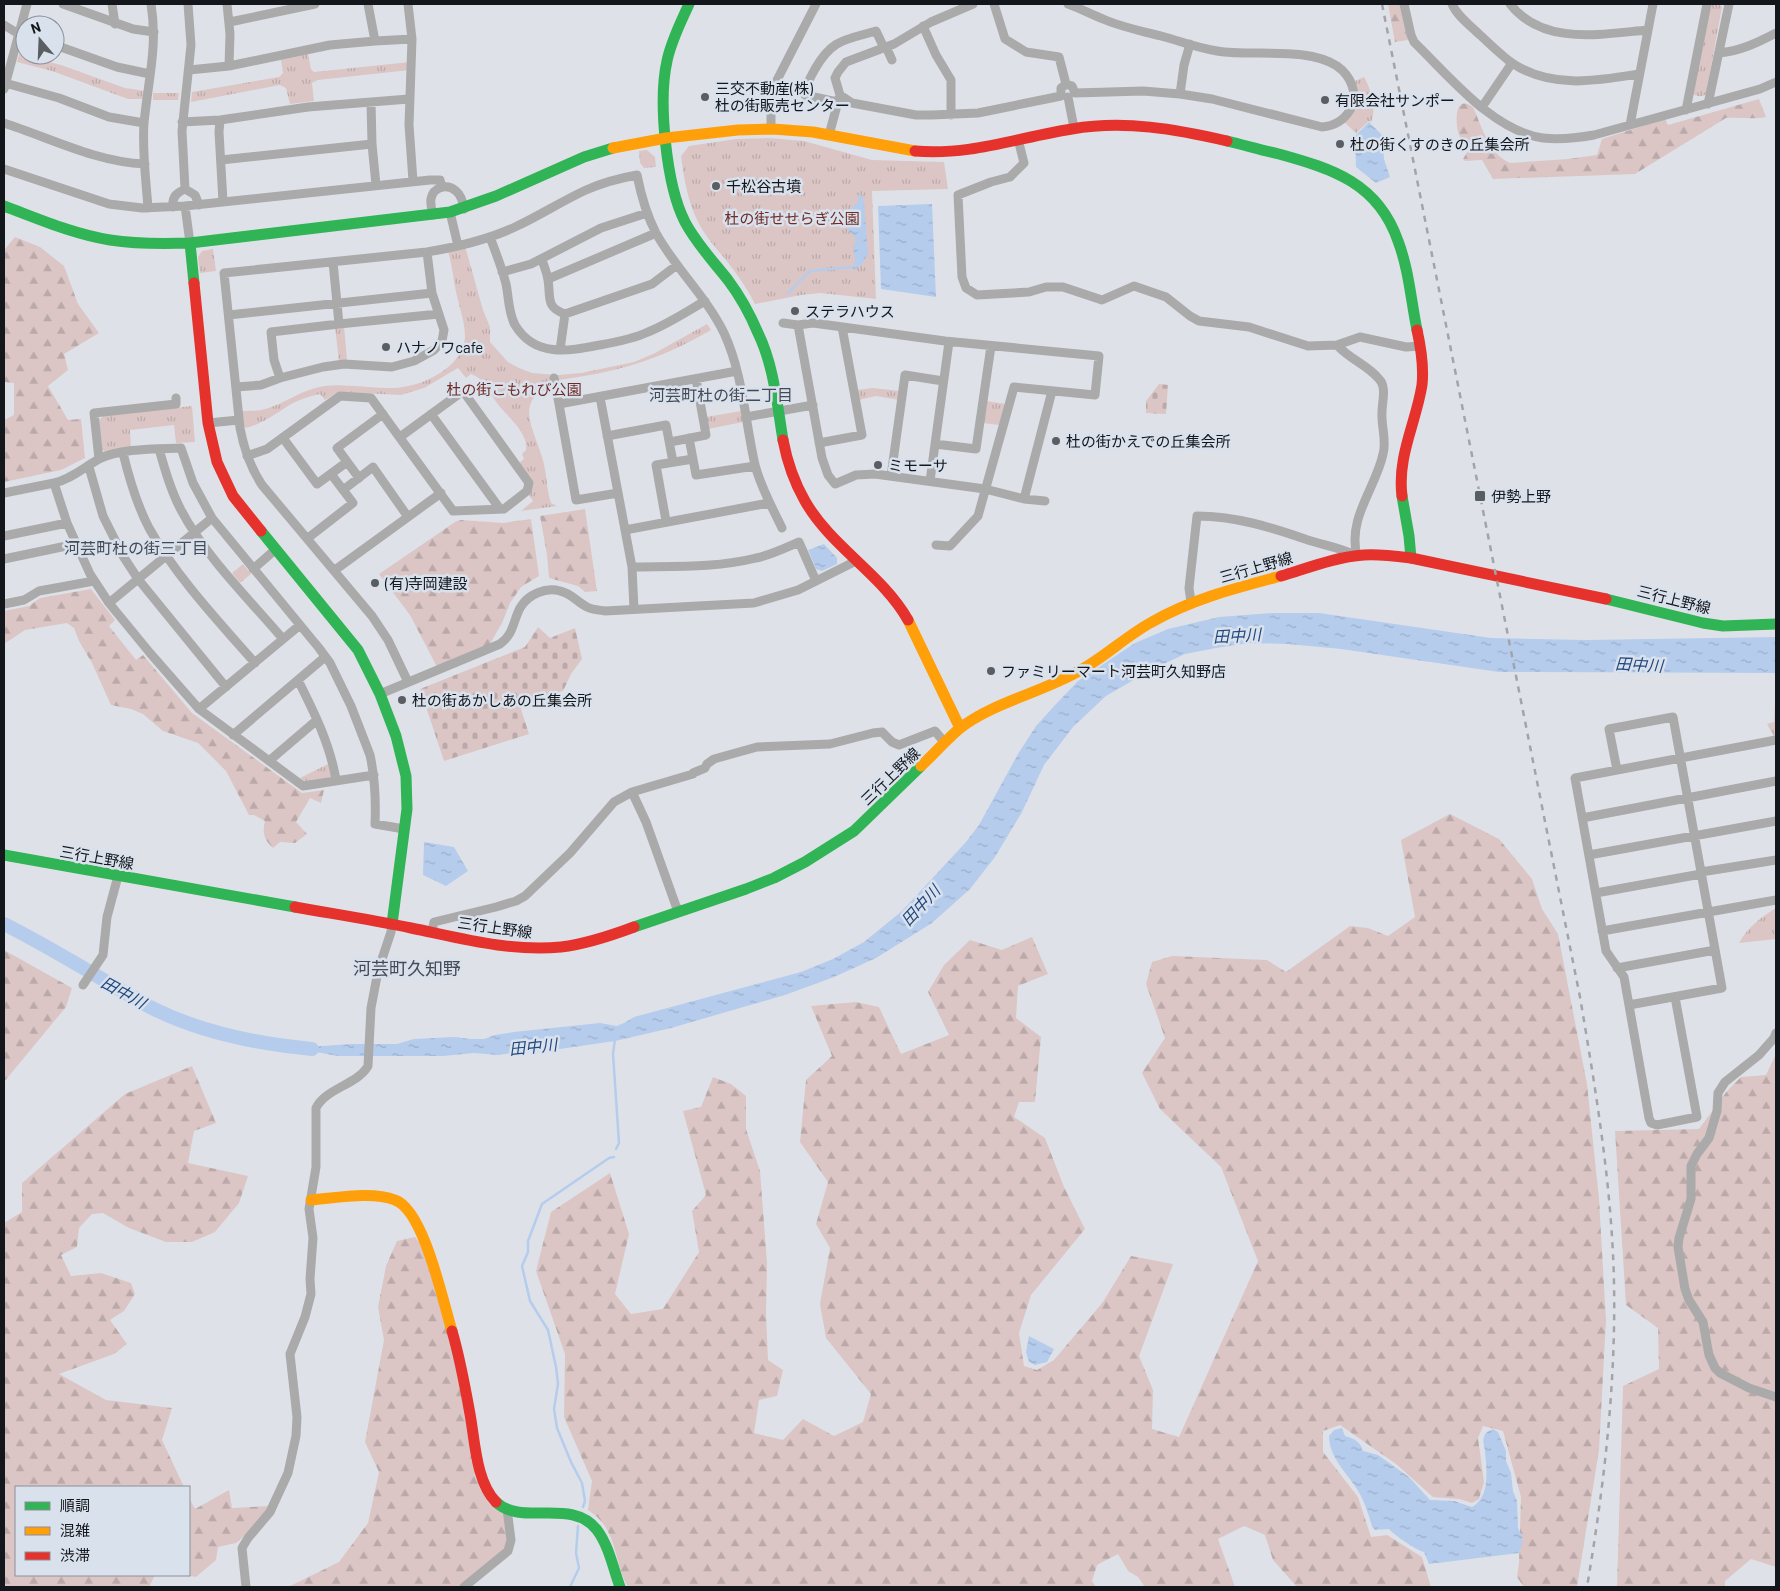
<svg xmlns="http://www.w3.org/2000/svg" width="1780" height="1591" viewBox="0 0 1780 1591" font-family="Barlow,'Noto Sans JP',sans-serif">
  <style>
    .grass { fill: url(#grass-tufts) }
    .forest { fill: url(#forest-firs) }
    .cemetery { fill: url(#cemetery-stones) }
    .water { fill: url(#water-ripples) }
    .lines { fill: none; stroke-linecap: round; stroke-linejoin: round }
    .stream { stroke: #b5ccec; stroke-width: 2.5 }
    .river { stroke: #b5ccec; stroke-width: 14 }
    .street { stroke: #aaaaab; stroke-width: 9 }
    .fast { stroke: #30b455; stroke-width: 11 }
    .slow { stroke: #ff9f0a; stroke-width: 11 }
    .jam { stroke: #e5322d; stroke-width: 11 }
    .rail { stroke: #a3a4a7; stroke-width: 2.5; stroke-dasharray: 6 6; stroke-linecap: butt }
    .poi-dot { fill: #5a5d62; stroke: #d9e1ed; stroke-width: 2 }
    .labels { text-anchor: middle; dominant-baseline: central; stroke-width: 5; stroke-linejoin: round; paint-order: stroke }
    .poi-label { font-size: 15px; fill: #13161a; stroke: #d9e1ed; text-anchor: start }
    .park-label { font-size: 15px; fill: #702b24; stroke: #d9e1ed }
    .street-label { font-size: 15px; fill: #13161a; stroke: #d9e1ed }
    .neighbourhood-label { font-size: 16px; fill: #454b55; stroke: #d9e1ed }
    .water-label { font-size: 16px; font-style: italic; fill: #22487d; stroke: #d9e1ed }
    .quarter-label { font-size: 18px; fill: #454b55; stroke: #d9e1ed }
  </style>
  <defs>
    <pattern id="grass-tufts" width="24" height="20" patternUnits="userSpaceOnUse" patternTransform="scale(1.25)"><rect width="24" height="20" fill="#dbc6c5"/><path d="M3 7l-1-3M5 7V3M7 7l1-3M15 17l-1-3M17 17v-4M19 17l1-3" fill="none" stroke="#bba9a9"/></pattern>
    <pattern id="forest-firs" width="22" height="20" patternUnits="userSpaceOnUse" patternTransform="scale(1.25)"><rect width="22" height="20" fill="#dbc6c5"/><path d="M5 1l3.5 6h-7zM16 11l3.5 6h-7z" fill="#bba9a9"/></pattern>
    <pattern id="cemetery-stones" width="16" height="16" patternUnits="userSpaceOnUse" patternTransform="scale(1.25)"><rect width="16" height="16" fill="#dbc6c5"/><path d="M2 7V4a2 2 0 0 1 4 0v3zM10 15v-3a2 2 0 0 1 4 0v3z" fill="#bba9a9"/></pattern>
    <pattern id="water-ripples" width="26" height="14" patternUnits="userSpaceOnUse" patternTransform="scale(1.25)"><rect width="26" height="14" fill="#b5ccec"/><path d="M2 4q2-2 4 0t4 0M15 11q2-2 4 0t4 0" fill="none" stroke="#9baeca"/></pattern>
  </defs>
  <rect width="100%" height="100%" fill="#dee2e8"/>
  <path class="grass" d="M1711 4H1719L1722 7 1706 94C1702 97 1697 97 1693 94Z
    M19 54 61 65 125 88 146 91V99H128L52 71 17 62Z
    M308 54 311 69 314 72 410 62V70L318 80 312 83 314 101 290 104 286 88 280 85 191 102 192 92 279 77 283 73 281 60Z
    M1364 77C1371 89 1377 108 1371 122L1369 121 1356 133 1344 122C1354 107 1361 98 1355 81Z
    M153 93H179L178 100H153Z
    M768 138 804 141 872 160 944 162 948 189 872 191 876 299 821 293 801 295 755 304C748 290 739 277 729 264 719 251 707 239 699 224 688 203 684 179 681 156L689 146 736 139Z
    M647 150 655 157 656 167 644 168 640 163 639 151Z
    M465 246 483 310 490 327V342L508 362 519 368 532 373 558 375 581 373 634 362 655 353 707 324 711 330C656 362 614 373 551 381L545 383 547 389C514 401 536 435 542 457 547 472 546 488 551 503L557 506 521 511 533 501 528 494 518 464 524 459 522 454 526 450C528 431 507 417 497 403 487 390 489 382 471 374L466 378 458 368 424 388 401 395 338 392 325 400 320 394C311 396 301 399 293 403 277 412 263 425 244 428L242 411C248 411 255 411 261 410 282 406 301 389 325 386 352 383 383 392 408 386 431 382 464 363 465 337 465 322 459 306 456 292 453 278 452 264 448 251Z
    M213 249 216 271 200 273 198 257 202 251Z
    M344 326 347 360 339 362 335 327Z
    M873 388 900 391 899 400 876 396 859 400 857 390Z
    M986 401 1006 404 999 425 983 423Z
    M192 406 195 442 176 443 174 425 130 430 131 448 105 453 102 449 99 420 103 416Z
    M741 411 743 422 708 429 706 417Z
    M243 564 251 574 240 583 232 573Z
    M1776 681V737H1774L1767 724 1774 722Z
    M330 763 332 774 330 778 305 782 300 778Z
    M1776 908V939L1739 943C1748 927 1761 917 1776 908Z"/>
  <path class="forest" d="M1388 4H1400L1408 40 1395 42Z
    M1759 99 1766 117C1753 120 1740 117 1726 118L1635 174 1493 179 1482 160 1465 161 1463 159 1469 149C1467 146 1463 143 1461 139 1455 130 1452 92 1473 107 1482 127 1489 154 1510 163L1568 159 1597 155 1602 139 1665 119 1668 125Z
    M15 237 40 247 64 266 78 304 99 333 64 354 68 370 48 386 68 420 81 419 85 458 61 470 4 482V420L14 415V383L4 382V250Z
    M585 509 597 591 585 592 578 586 549 578 547 555 540 516Z
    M531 519 539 576 521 587 510 603 502 623 490 644 437 667 410 615 379 574 455 522 461 520 503 523Z
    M91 589 115 620 109 626 136 660 143 655 192 713 302 793 324 790 321 803 310 798 296 822 307 834 295 843 280 842 273 848C264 839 262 834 265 821L254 815H249L226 771 198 743 163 731 143 714 131 709 111 705 92 663 79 641 74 628 67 623 25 630 4 644V611L29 606 40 598Z
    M1450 814 1499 839 1532 879 1542 909 1558 934 1587 1084 1599 1199 1606 1320 1599 1450 1577 1587H1524L1517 1577 1519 1563 1521 1497 1503 1431 1483 1426 1478 1438 1484 1482 1479 1499 1472 1503 1459 1499 1433 1497 1396 1464 1340 1425 1323 1431V1452L1358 1497 1371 1537 1387 1535 1422 1557 1431 1587H1297L1273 1560 1265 1535 1244 1526 1218 1539 1235 1587H1145L1138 1577 1128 1571 1118 1554 1097 1565 1092 1581 1096 1587H628C616 1567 617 1538 600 1520 597 1516 592 1513 588 1510L592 1481 564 1417 565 1354 536 1271 551 1212 610 1173 629 1234 615 1294 631 1314 663 1309 699 1252 692 1211 706 1195 683 1111 701 1107 713 1077 731 1084 746 1096V1129L760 1171 767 1263 766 1314 768 1360 783 1370 777 1396 759 1400 754 1433 783 1440 803 1419 834 1436 863 1422 871 1394 826 1338 820 1304 830 1248 816 1224 828 1182 800 1142 806 1080 832 1056 811 1006 856 1002 879 1007 901 1054 949 1035 928 992 944 965 970 940 1002 950 1032 937 1048 974 1018 986 1016 1018 1041 1037 1035 1102H1019L1014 1117 1045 1138 1064 1187 1085 1229 1031 1295 1019 1333 1024 1366 1037 1370 1054 1360 1103 1302 1131 1256 1173 1264 1139 1356 1153 1390 1152 1429 1179 1437 1258 1261 1221 1167 1160 1109 1142 1073 1165 1038 1146 984 1152 962 1172 956 1267 960 1286 972 1350 926 1368 928 1388 936 1415 917 1401 840Z
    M4 950 72 988 66 1007 4 1082Z
    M1776 1054V1567L1751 1559 1725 1581V1587H1617L1623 1386 1659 1369 1658 1328 1626 1305 1615 1131 1699 1129 1727 1091 1741 1077 1766 1075Z
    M192 1066 216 1123 194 1131 188 1163 248 1176 239 1203 215 1232 192 1242H166L129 1228 103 1213 92 1214 79 1228 77 1247 61 1255 71 1276 101 1273 131 1283 135 1294 124 1311 110 1320 127 1344 114 1354 59 1374 106 1400 172 1408 162 1440 184 1487H16V1575H155L149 1587H4V1223L22 1212V1183L125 1094Z
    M415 1237 424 1249 457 1357 475 1476C483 1497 487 1502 505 1515L509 1538 506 1549 460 1587H288L339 1562 368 1523 379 1472 365 1442 384 1340 378 1307 386 1266 397 1241Z
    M229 1490 232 1508 270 1506 257 1525 236 1543 218 1547 216 1560 196 1577 185 1575H189V1498L195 1509Z"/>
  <path class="cemetery" d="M1159 384 1168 385 1166 414 1146 413V401Z
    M538 627 550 638 575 628 582 659 571 674 563 691 520 706 529 734 444 761 420 689 525 647Z"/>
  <path class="water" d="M1369 122 1382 135 1384 159 1390 177 1376 183 1356 167 1355 136Z
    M860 193 864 202 868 254 861 266 852 270 855 261 853 245 856 241 855 237 845 227C844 219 851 207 858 202V196Z
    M932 204 936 297 881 289 878 206Z
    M824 544 837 558V564L822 571 816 569 808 550Z
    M1319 613 1491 638 1586 640 1776 637V673L1499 672 1341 649 1288 644 1249 643 1216 648 1185 654 1151 670 1106 696 1073 727 1044 765 1022 812 995 857 970 889 932 923 876 958 834 977 785 995 671 1028 615 1041 546 1051 519 1052 498 1055 474 1053 443 1056H338L293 1048 351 1044H397L414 1039 454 1037 471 1039H484L495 1035 514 1032 600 1023 617 1026 626 1022 634 1017 801 972 833 959 864 942 902 911 966 842 979 825 1018 754 1036 726 1056 704 1078 681 1135 643 1168 629 1219 617 1273 613Z
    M424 842 454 847 468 871 446 886 423 875Z
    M1029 1336 1054 1349 1047 1362 1035 1365 1029 1362 1026 1352Z
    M1342 1428 1345 1436C1355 1439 1360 1441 1363 1451L1378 1455 1409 1477 1430 1500 1454 1501 1472 1507C1490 1497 1487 1471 1485 1452 1485 1448 1482 1441 1484 1437 1485 1432 1489 1431 1493 1429L1498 1432 1506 1451V1461L1511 1473 1513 1491 1517 1501 1518 1528 1522 1536V1544L1519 1553 1429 1564 1424 1552C1416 1550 1394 1535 1389 1529L1375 1530 1372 1526C1368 1513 1364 1500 1357 1489 1346 1472 1329 1457 1329 1436L1334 1430Z"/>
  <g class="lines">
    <path class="stream" d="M788 293 810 271 852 267
      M615 1039 613 1054 619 1143 616 1149
      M583 1507 585 1501 582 1483 571 1462 557 1428 554 1409 558 1384 556 1367 548 1330 530 1301 522 1266 528 1252V1241L542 1204 609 1158 614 1157
      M570 1587 579 1568 576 1553 578 1526"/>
    <path class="river" d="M4 924C42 943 78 965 114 986 127 994 140 1002 154 1009 203 1033 258 1044 312 1049"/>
    <path class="street" d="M63 4 133 29 154 32
      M112 4 115 24
      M408 4 412 39 409 125 413 181
      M973 4 931 22 894 44 846 62 838 72 835 78 840 95 852 103 916 115H932L978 113 1061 96V88L1066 84
      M994 4 1005 39 1026 52 1059 57 1066 84 1072 86 1075 93 1143 91 1180 94 1212 99 1322 127C1334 126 1344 120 1350 110 1359 94 1351 76 1337 66 1307 46 1251 57 1217 51 1198 48 1180 41 1161 36 1142 31 1121 27 1103 19 1091 14 1079 8 1068 4
      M1404 4 1411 35 1414 42C1449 76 1493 131 1543 138 1560 140 1577 138 1594 135L1760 89 1776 82
      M1452 4C1457 16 1471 26 1480 35 1490 44 1501 55 1512 63 1551 89 1596 81 1639 74
      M1510 4C1543 46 1601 34 1648 30
      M230 22 315 4
      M4 25 22 36
      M923 26 936 55 951 80V115
      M375 41 412 39
      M55 45 117 67 150 74
      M886 47 892 60
      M1719 53C1740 51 1757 43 1776 33
      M229 66 330 45 375 41 368 4
      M189 70 229 66 230 34 227 4
      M5 83 59 98 109 117 144 123
      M4 89 27 4
      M1180 94 1184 65 1190 44
      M1068 97 1074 128
      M371 102 372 144 376 185
      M837 102 805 95C806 85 810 78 815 69 832 39 845 40 876 31L884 48
      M1708 104 1729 4
      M1482 107 1512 63
      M1686 110 1707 4
      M220 120 219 132 223 202
      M182 122 220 120 308 107 409 99
      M4 123C50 138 96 162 145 164
      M1630 125 1653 4
      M771 129V99L776 82 816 4
      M829 135 839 98
      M1018 139 1024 163 1010 177 991 182 958 195 962 277 966 288 977 295 1029 292 1046 287H1063L1102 300 1134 286 1166 297 1190 316 1199 321 1249 327 1308 346 1337 345 1360 337 1406 347 1420 346
      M221 160 372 144
      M4 169 109 204 142 208 185 206 430 180H440L442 187
      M185 189 182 131 191 45 188 4
      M185 206 190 243
      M173 207C172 197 176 193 185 189L195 195 199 205
      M148 208C146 180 142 151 144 123 148 81 158 46 151 4
      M450 212 458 246
      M433 215C432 210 430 204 431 199 433 187 447 183 456 191 461 195 463 202 464 209
      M490 237C496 253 502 268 506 284 509 298 508 312 515 325 535 358 569 351 600 345 617 342 633 339 648 332 668 324 686 312 705 301
      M542 260C544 266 547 273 548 280 551 297 545 307 565 314L652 284 677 265
      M333 262 339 324 439 314
      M502 272 531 264 601 228 647 213
      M548 279 656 233
      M229 315 432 293
      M783 323 798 325
      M1337 345C1349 359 1368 365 1379 379 1387 387 1382 402 1382 412 1381 426 1387 441 1383 454 1376 488 1347 518 1357 556
      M560 350 565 314
      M280 378 274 360 271 332 339 324
      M554 378 559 404
      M236 387 261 385 280 378 323 367 344 364 392 367 414 361 434 350 442 341 444 330 432 293 427 252
      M600 397 632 567 634 609
      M431 414 500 509
      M746 417 813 405
      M208 423 239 420
      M607 436 666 425 673 462
      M283 438 317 484 347 462
      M689 438 696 475 755 466
      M670 442 706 435 696 379
      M819 443 862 435 842 327
      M935 444 976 449 991 346
      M159 449C165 470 171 491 181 510 205 556 249 599 283 639
      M123 453C129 478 137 505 149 528 175 575 219 622 255 663
      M247 456 267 449 340 396 371 398 453 511 504 509 527 491 529 483 463 391 400 437
      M99 459 94 413 176 404V398
      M89 467 103 516 123 556 138 579 226 687
      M891 476 905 375 943 381
      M359 478 337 448 383 414
      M930 481 949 342
      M343 490 373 467 408 517
      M4 493 54 483
      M618 493 576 500 559 404 737 371
      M1024 499 1045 501
      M666 521 656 465 693 459
      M625 530 769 503
      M4 536 67 523
      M308 538 353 503 331 474
      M936 545 950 546 978 516 1014 387 1095 395 1099 356 945 341 828 325 813 323 798 325 822 458 828 475 835 484 856 475 875 474 985 489 1024 499 1052 391
      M4 559 76 544
      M632 567C671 566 717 568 756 558 771 555 785 548 799 542L816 581
      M253 569 276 549
      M335 570 441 493
      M1191 602 1189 588 1197 516C1235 516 1270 527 1305 539 1322 545 1340 547 1357 556
      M109 603 212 518
      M4 604 24 600 39 591 94 581
      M298 680C314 712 330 744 336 780
      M408 682 388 640 372 616 262 485C250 467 244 449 240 428L224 273 427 252C457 247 487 240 515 227 539 216 562 201 586 190 602 183 620 178 637 175 641 195 646 214 656 233 675 268 706 296 724 333 743 374 745 421 755 465 761 488 772 507 782 528
      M380 694 500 644C514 634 513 621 520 608 528 594 546 587 560 591 571 593 577 602 587 607 593 610 599 610 605 611L754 603 798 590 856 561
      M199 709 300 625
      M233 735 325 657
      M269 761 317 720
      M1617 770 1609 729 1673 717 1722 988 1629 1005
      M374 775 303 786 199 709 150 653 109 603 90 574 67 523 54 483C71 479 83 468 99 459 120 448 157 449 181 448L193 483 212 518 319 648 330 663 351 706 370 755C375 778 376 800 375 824L404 829
      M632 792 646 822 676 906 680 911
      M1582 818 1776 781
      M1589 855 1776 821
      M1701 872 1776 860
      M1596 893 1701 874
      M1602 931 1776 900
      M432 932 434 922 496 907 516 901 525 896 570 853 614 802 632 792 693 774V773L705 768 707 764 714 759 757 747 830 744 873 733 882 732 892 742 899 745 935 731 945 743
      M1617 968 1715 950
      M83 985 103 955 107 917 118 876
      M1675 997 1697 1117 1657 1125 1651 1123 1649 1118 1624 977 1606 951 1575 778 1776 740
      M1776 1033 1774 1038 1759 1055 1725 1082 1718 1093 1717 1111 1709 1138 1697 1154 1691 1166V1199L1679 1238 1678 1247 1685 1289 1689 1300 1703 1322 1709 1355 1715 1368 1720 1373 1749 1388 1776 1397
      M246 1587 242 1548 248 1538 270 1512 288 1473 296 1436 297 1417 290 1354 305 1317 311 1294 310 1279 313 1238 309 1209 316 1167V1108C326 1088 357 1085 368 1066L371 1008 378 971 391 932 392 924
      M464 1587 508 1551 511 1540 507 1509"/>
    <path class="fast" d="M689 4C681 22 671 41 667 61 658 101 666 185 685 222 696 243 713 261 728 280 740 296 750 314 758 333 774 366 777 404 783 440
      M1227 141C1244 145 1261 150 1279 154 1333 169 1378 183 1398 241 1409 270 1411 301 1417 330
      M4 206C39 219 73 234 110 240 136 244 163 244 190 243
      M194 283 190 243 450 212 496 196 584 157 613 148
      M1402 496 1409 536 1411 558
      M261 531 358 650 380 694 396 736 406 776 407 809 392 924
      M1606 599 1703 623 1723 626 1776 624
      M4 855 295 907
      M634 927 746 889 774 878 805 862 854 831 921 766
      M496 1502C522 1527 572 1497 597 1530 609 1546 613 1568 620 1587"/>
    <path class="slow" d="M613 148 666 138 738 130 773 129 813 132 915 151
      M908 620 960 728
      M921 766C934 754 946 740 959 729 991 703 1043 692 1079 671 1105 657 1126 636 1152 622 1192 599 1236 588 1281 576
      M311 1200C336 1198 372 1191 395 1200 424 1210 443 1302 452 1331"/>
    <path class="jam" d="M915 151C969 156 1020 137 1072 129 1124 120 1176 129 1227 141
      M194 283 208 423 217 462 233 496 261 531
      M783 440C787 461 794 482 805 501 831 547 882 574 908 620
      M1402 496C1397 456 1416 423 1422 385 1424 367 1421 348 1417 330
      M1281 576C1308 568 1335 557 1364 555 1380 554 1395 556 1411 558L1606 599
      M295 907C334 914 373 920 411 928 460 938 510 952 561 947 586 944 610 936 634 927
      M452 1331C460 1358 465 1386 470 1414 475 1441 476 1482 496 1502"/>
    <path class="rail" d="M1382 4 1580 997C1596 1092 1612 1187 1614 1283 1616 1385 1604 1486 1587 1587"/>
  </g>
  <g class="poi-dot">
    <circle cx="705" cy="97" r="5"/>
    <circle cx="1325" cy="100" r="5"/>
    <circle cx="1340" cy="144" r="5"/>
    <circle cx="716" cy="186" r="5"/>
    <circle cx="795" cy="311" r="5"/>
    <circle cx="386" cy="347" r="5"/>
    <circle cx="1056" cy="441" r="5"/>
    <circle cx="878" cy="465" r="5"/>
    <rect x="1474" y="490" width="12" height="12" rx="2.5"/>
    <circle cx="375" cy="583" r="5"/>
    <circle cx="991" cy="671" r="5"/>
    <circle cx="402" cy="700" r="5"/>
  </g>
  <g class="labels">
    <g class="poi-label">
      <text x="715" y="88">三交不動産(株)<tspan x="715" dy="17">杜の街販売センター</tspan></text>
      <text x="1335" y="100">有限会社サンポー</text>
      <text x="1350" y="144">杜の街くすのきの丘集会所</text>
      <text x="726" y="186">千松谷古墳</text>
      <text x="805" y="311">ステラハウス</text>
      <text x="396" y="347">ハナノワcafe</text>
      <text x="1066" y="441">杜の街かえでの丘集会所</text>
      <text x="888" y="465">ミモーサ</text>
      <text x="1491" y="496">伊勢上野</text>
      <text x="385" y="583">(有)寺岡建設</text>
      <text x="1001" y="671">ファミリーマート河芸町久知野店</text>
      <text x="412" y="700">杜の街あかしあの丘集会所</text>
    </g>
    <g class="park-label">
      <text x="792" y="218">杜の街せせらぎ公園</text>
      <text x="514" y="389">杜の街こもれび公園</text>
    </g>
    <g class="street-label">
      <text transform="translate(1256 567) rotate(-16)">三行上野線</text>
      <text transform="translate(1674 599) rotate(14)">三行上野線</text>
      <text transform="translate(890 776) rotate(-44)">三行上野線</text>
      <text transform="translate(97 857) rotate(10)">三行上野線</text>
      <text transform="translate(495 927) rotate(8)">三行上野線</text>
    </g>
    <g class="neighbourhood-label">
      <text x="721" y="394">河芸町杜の街二丁目</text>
      <text x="136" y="547">河芸町杜の街三丁目</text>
    </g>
    <g class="water-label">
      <text transform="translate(1237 635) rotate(-3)">田中川</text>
      <text transform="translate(1639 664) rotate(3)">田中川</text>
      <text transform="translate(920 905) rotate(-47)">田中川</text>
      <text transform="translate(124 992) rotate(29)">田中川</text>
      <text transform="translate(533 1046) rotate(-6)">田中川</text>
    </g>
    <g class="quarter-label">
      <text x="407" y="968">河芸町久知野</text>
    </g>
  </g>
  <rect width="1780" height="1591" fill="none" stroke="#13161a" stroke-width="10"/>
  <rect x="15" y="1486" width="175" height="90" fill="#d9e1ed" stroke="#8a9099"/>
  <rect x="25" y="1502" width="25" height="8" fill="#30b455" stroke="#8a9099"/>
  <text x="60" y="1511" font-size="15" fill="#13161a">順調</text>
  <rect x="25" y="1527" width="25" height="8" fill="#ff9f0a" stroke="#8a9099"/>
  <text x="60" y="1536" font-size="15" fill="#13161a">混雑</text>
  <rect x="25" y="1552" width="25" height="8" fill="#e5322d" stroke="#8a9099"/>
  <text x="60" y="1561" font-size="15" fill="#13161a">渋滞</text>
  <g transform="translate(40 40) rotate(341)"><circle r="24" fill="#d9e1ed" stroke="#8a9099"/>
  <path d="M0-4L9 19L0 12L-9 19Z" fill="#5a5d62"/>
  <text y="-8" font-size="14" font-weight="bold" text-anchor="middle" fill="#13161a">N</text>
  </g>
</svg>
